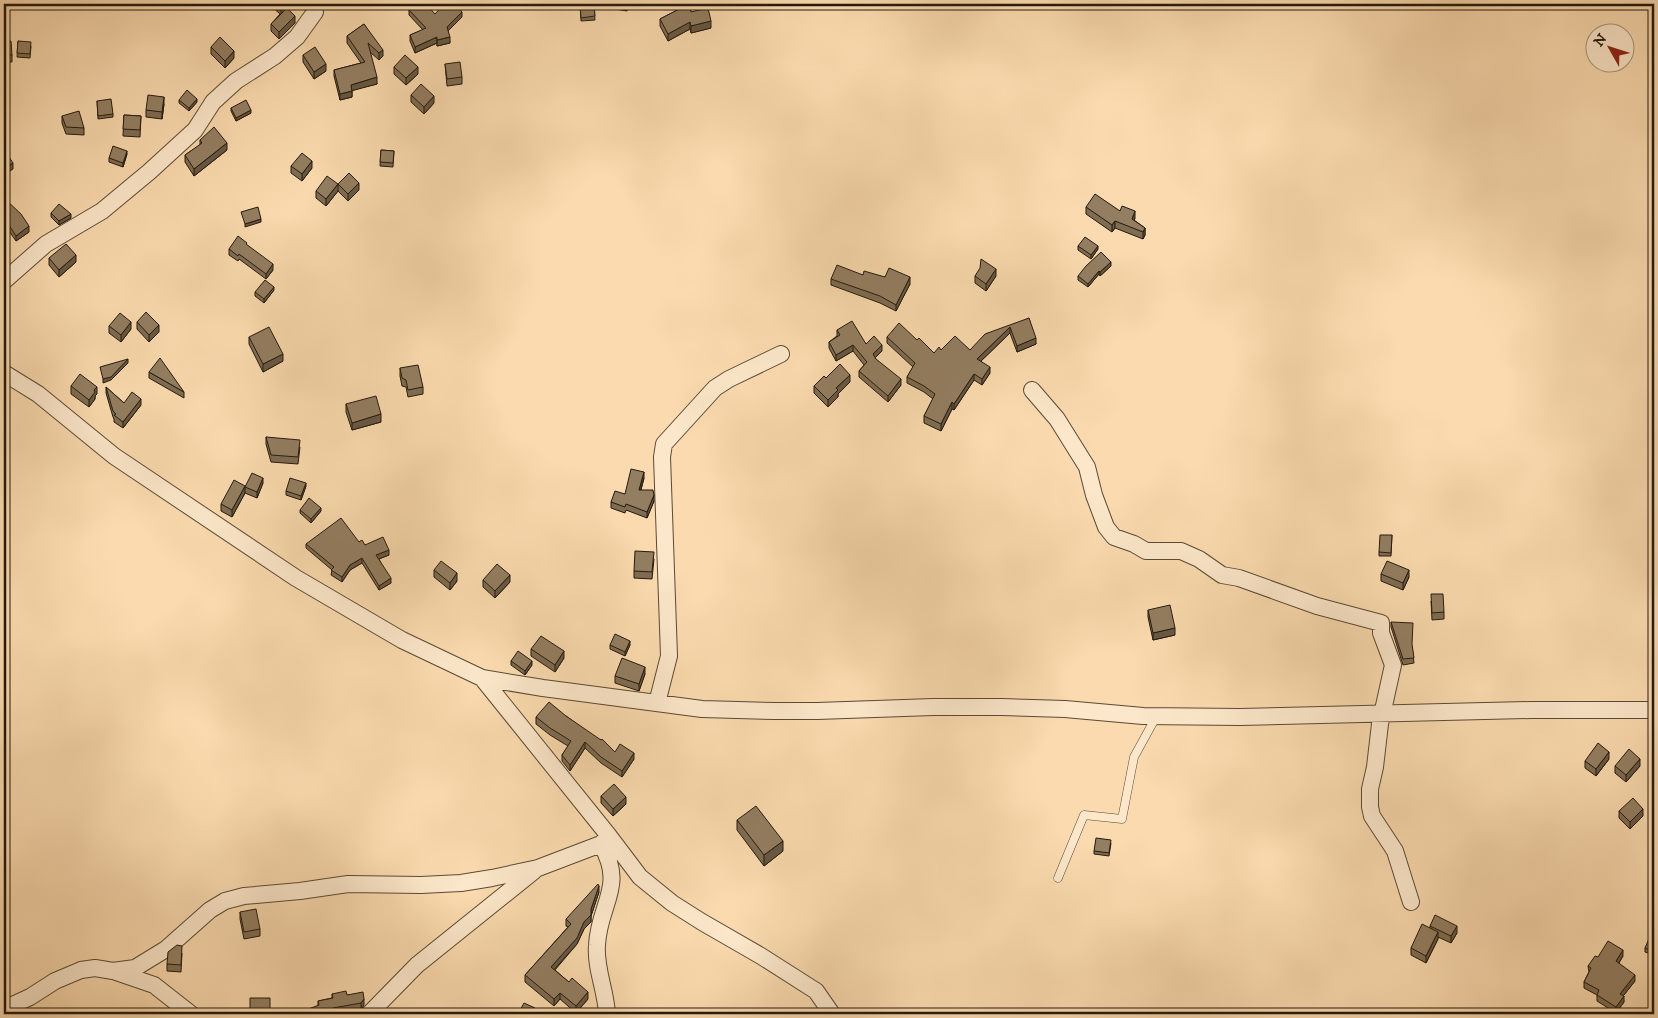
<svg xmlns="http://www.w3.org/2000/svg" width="1658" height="1018" viewBox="0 0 1658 1018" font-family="'IM FELL DW Pica',serif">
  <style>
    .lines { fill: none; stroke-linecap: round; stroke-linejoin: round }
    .service-casing { stroke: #5a4a35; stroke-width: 9 }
    .minor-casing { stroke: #5a4a35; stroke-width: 18 }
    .service { stroke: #fce7ca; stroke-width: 8 }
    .minor { stroke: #fce7ca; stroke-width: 16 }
    .wall { fill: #7e6c53; stroke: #241a0d }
    .shaded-wall { fill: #675844; stroke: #241a0d }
    .building { fill: #937e61; stroke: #241a0d }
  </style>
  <rect width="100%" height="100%" fill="#fadaae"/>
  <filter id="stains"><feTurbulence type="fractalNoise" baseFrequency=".004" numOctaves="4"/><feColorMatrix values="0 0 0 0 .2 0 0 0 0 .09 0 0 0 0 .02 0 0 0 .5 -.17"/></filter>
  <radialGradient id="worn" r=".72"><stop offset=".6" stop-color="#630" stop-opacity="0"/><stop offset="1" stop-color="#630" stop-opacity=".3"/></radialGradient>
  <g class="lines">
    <g class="service-casing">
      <path id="service" d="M1058 878 1084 815 1122 819 1134 757 1156 717"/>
    </g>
    <g class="minor-casing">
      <path id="minor" d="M4 281 46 244 102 211 149 172 195 130 213 102 236 81 275 56 297 37 315 12
        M4 373 38 394 114 456 296 578 402 640 482 678 543 688 702 709 775 711H817L933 707H1002L1065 709 1143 716 1240 717 1531 710H1654
        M1032 390 1057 419 1087 467 1094 495 1106 527 1114 537 1134 544 1146 551H1181L1199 559 1222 575 1239 578 1317 606 1381 623V633L1393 665 1380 724 1375 767 1370 789V807L1372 816 1395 851 1411 902
        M482 678 609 836 640 877 672 903 702 922 761 956 816 991 832 1014
        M657 703 669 656 662 457 664 444 715 388 729 379 781 354
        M601 844C626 887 599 903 597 945 595 968 606 991 607 1014
        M116 972 154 985 191 1014
        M4 1009 30 997 55 981 81 970 95 968 113 971 135 968 166 949 210 910 225 901 244 896 300 891 348 884 421 885 461 883 492 878 538 868 601 844 609 836
        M369 1014 417 965 534 871"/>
    </g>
    <use href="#service" class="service"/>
    <use href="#minor" class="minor"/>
  </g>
  <path class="wall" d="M251 4H261L256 8Z
    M269 4H293V6L288 10 295 23 279 39 271 31V24L280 14Z
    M506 4H551V5L519 9 506 8Z
    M580 4H594L595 20 581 21Z
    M615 4H628L627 11 615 9Z
    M655 4H689L691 12 711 28 691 33 690 29 668 41 660 26V19L683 7 655 9Z
    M409 10 435 14 462 17 448 31 450 43 437 46V43L415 53 410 41V35L423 30 409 15Z
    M364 24 383 56 379 60 370 52 377 84 352 90V97L340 100 334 76V70L361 63 347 43V36Z
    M4 41 12 55V62H4Z
    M18 41 31 46 30 58 17 57Z
    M211 47 234 58 225 68 211 54Z
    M303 55 326 71 314 79 303 62Z
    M445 64 462 77V84L447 86Z
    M394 67 418 74 406 85 394 74Z
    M411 95 434 103 424 114 411 102Z
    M179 100 197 102 189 111 179 103Z
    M97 101 113 114V117L98 119Z
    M164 104 162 119 146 117V110Z
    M231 108 251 113 236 121 231 111Z
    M124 115 141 116 140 137 123 136Z
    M62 116 84 128V135L66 134 62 123Z
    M200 140 227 150 194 176 185 162V155L200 145Z
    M381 150 394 151 393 167 380 166Z
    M127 154 123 167 109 162V158Z
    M291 166 312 168 302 181 291 173Z
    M338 184 359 190 348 201 338 191 326 206 316 198V191Z
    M4 198 29 232 16 241 7 228V223L4 220Z
    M1086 207 1120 211 1135 218 1134 220 1145 228V235L1143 239 1115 228 1112 232 1086 214Z
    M51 213 71 218 59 225 51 217Z
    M247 245 273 270 266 279 239 259 238 261 229 255V249Z
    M1078 246 1098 249 1091 259 1078 250Z
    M49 258 76 262 59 277 49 265Z
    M1111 266 1100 276 1099 274 1088 287 1078 280V276Z
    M863 275 885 277 910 284 896 311 880 303 831 285V279Z
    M975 276H996L986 291 975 283Z
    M274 290 264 303 255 296V292Z
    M1029 318 1036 344 1017 352 1010 333 981 361 990 373 982 385 974 380 954 410 952 409 941 431 924 423V416L933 399 924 392 907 383V377L913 367 887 343V337L917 340 934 353 941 350H970Z
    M137 322 159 332 149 342 137 329Z
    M109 326 131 329 121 342 109 333Z
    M837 330 882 351 875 358 901 385 888 402 859 377V371L864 365 853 351 836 361 829 348V342L837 336Z
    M249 337 283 361 263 372 249 344Z
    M400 368 423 387V394L408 397 406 387 402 386 400 376Z
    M149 372 184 392V398L149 378Z
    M826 378 850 382 838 394V397L828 407 814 393V386Z
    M71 386 97 394 95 396V399L89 407 71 394Z
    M106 387 124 403 141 405 123 428 114 422V419L113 417 106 393Z
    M346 404 381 422 352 430 346 412Z
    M266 437 300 447 298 464 271 462 266 444Z
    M644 478 641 490 654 501 647 518 626 510 625 513 611 508V502L625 494Z
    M263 483 257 498 245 493 232 517 221 511V504L245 486Z
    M306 486 301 500 286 495V491Z
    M300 510 321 511 311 523 300 513Z
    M1392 535 1391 556H1379V552Z
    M359 542 365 545 389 555 379 559 391 583 379 590 362 563 350 570 342 582 331 575 332 570 306 548V544Z
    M654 559 652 579 634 578V571Z
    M434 570 457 581 450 590 434 577Z
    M1381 574 1409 577 1403 590 1381 581Z
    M483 580 510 582 495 598 483 587Z
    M1431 601 1444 612V619L1432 620Z
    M1148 610 1175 635 1153 640 1148 617Z
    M1391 622 1412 646 1414 663 1403 665 1391 627Z
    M610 645H630L625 656 610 649Z
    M531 649 564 658 555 672 531 656Z
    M511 661 532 665 525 675 511 665Z
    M645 674 639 691 615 683V676Z
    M566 716 615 752 634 759 622 777 601 763 585 748 570 771 562 761V755L568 746 550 735 536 724V717Z
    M1609 759 1596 776 1585 768V761Z
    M1615 766H1640L1626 782 1615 773Z
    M601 796 626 804 613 816 601 803Z
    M1619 811 1643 816 1630 829 1619 818Z
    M737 820 783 851 764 866 737 830Z
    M1111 843 1109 856 1094 854V851Z
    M599 892 591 916V922L584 929 577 944 555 970 588 999 576 1013 560 999 554 1006 525 982V975L568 927 566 926V919Z
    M240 912 260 929V936L244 939 240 919Z
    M1430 926 1457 933 1451 943 1438 937V939L1426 963 1411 955V948L1430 928Z
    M1654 935V955L1645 952V948Z
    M182 953 181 972 167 971V964Z
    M1623 956 1619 963 1635 981 1623 996 1624 1002 1616 1013 1597 1001V995L1584 988V982L1589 972 1588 966 1598 957Z
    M332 994 347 995 364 1005 361 1009 334 1014 318 1005V1001L332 998Z"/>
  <path class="shaded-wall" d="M256 4H261L256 8Z
    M289 4H293V6L281 15V10Z
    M462 12V17L447 32V27Z
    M295 16V23L279 39V32Z
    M711 21V28L691 33V26Z
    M690 22V29L668 41V34Z
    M437 37V43L415 53V47Z
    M450 37V43L437 46V40Z
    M383 50V56L379 60V53Z
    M234 51V58L225 68V61Z
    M326 64V71L314 79V72Z
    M418 67V74L406 85V78Z
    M377 77V84L351 91V85Z
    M352 91V97L340 100V94Z
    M434 96V103L424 114V107Z
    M164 97V104L162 119V112Z
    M197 99V102L189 111V108Z
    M251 110V113L236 121V118Z
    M227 143V150L194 176V169Z
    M127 151V154L123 167V163Z
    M312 161V168L302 181V174Z
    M13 163V169L4 175V169Z
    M359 183V190L348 201V194Z
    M338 184V191L326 206V199Z
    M1135 211V218L1132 226V219Z
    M71 214V218L59 225V221Z
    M261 219V222L245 227V224Z
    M1115 221V228L1112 232V225Z
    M29 226V232L16 241V236Z
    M1145 228V235L1143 239V232Z
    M1098 246V249L1091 259V255Z
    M76 255V262L59 277V270Z
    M1111 262V266L1100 276V272Z
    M273 264V270L266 279V274Z
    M996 269V276L986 291V284Z
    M1099 271V274L1088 287V284Z
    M910 277V284L896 311V305Z
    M274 287V290L264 303V299Z
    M131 322V329L121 342V335Z
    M159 325V332L149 342V335Z
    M1010 327V333L977 365V359Z
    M1036 338V344L1017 352V346Z
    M853 345V351L836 361V355Z
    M882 345V351L873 360V354Z
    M283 354V361L263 372V364Z
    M128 359V363L111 380 103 383V379Z
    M990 367V373L982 385V379Z
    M974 374V380L954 410V404Z
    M850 375V382L838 394V397L828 407V400L836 388Z
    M901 379V385L888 402V396Z
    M97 387V394L95 396V399L89 407V400L94 390Z
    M141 399V405L123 428V422Z
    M952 402V409L941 431V424Z
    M381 414V422L352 430V423Z
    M644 472V478L639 496V490Z
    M263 478V483L257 498V492Z
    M306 483V486L301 500V496Z
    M245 486V493L232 517V510Z
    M654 495V501L647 518V512Z
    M321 508V511L311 523V519Z
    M389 550V555L376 560V555Z
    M362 558V563L350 570 342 582V577L350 565Z
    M1409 570V577L1403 590V583Z
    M457 573V581L450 590V583Z
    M510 575V582L495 598V591Z
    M391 578V583L379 590V586Z
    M1175 628V635L1153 640V633Z
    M630 641V645L625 656V652Z
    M564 651V658L555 672V665Z
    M532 661V665L525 675V671Z
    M645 667V674L639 691V684Z
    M585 742V748L570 771V765Z
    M1609 752V759L1596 776V769Z
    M634 753V759L622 777V771Z
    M1640 759V766L1626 782V775Z
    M626 797V804L613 816V809Z
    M1643 809V816L1630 829V822Z
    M783 841V851L764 866V855Z
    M599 886V892L591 916V909Z
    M591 915V922L584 929 577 944 551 973V967L584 922Z
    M1457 926V933L1451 943V936Z
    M1438 932V939L1426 963V956Z
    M1623 950V956L1616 967V961Z
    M1635 975V981L1620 1000V994Z
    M588 992V999L576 1013V1006Z
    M560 993V999L554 1006V999Z
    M1624 996V1002L1616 1013V1007Z
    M364 999V1005L361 1009V1003Z
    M334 1011V1014H325Z"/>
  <path class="building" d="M274 4H289L281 10Z
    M416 4H426L435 14 444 4H455L462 12 447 27 450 37 437 40V37L415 47 410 35 426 28 409 10Z
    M506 4H530L519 5Z
    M580 4H594L595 16 581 18Z
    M689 4 691 12 708 8 711 21 691 26 690 22 668 34 660 19Z
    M287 8 295 16 279 32 271 24Z
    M364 24 383 50 379 53 368 43 377 77 351 85 352 91 340 94 334 70 365 62 347 36Z
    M220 37 234 51 225 61 211 47Z
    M4 41H11L12 55H4Z
    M18 41 31 42 30 54 17 53Z
    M315 47 326 64 314 72 303 55Z
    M405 55 418 67 406 78 394 67Z
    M460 62 462 77 447 79 445 64Z
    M421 84 434 96 424 107 411 95Z
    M187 90 197 99 189 108 179 100Z
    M148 95 164 97 162 112 146 110Z
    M111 99 113 114 98 116 97 101Z
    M246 100 251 110 236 118 231 108Z
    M79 111 84 128 66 127 62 116Z
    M124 115 141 116 140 130 123 129Z
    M214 127 227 143 194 169 185 155 202 143 200 140Z
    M113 146 127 151 123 163 109 158Z
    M381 150 394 151 393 163 380 162Z
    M302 153 312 161 302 174 291 166Z
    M7 154 13 163 4 169V156Z
    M349 173 359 183 348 194 338 184Z
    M327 176 338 184 326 199 316 191Z
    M1095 194 1120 211 1122 206 1135 211 1132 219 1145 228 1143 232 1115 221 1112 225 1086 207Z
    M4 198 21 214 29 226 16 236 7 222 10 220 4 215Z
    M59 204 71 214 59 221 51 213Z
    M258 207 261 219 245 224 241 212Z
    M238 236 247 243 246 244 273 264 266 274 239 254 238 256 229 249Z
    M1085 237 1098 246 1091 255 1078 246Z
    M66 244 76 255 59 270 49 258Z
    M1101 252 1111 262 1100 272 1099 271 1088 284 1078 276 1086 266Z
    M981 259 996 269 986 284 975 276 980 268Z
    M837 265 863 275 864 271 885 277 889 268 910 277 896 305 880 296 831 279Z
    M265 280 274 287 264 299 255 292Z
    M146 312 159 325 149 335 137 322Z
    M120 313 131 322 121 335 109 326Z
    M1029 318 1036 338 1017 346 1010 327 977 359 990 367 982 379 974 374 954 404 952 402 941 424 924 416 935 394 924 386 907 377 915 363 887 337 899 323 917 340 919 338 934 353 939 347 941 350 955 336 970 350 985 334Z
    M852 321 866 344 874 336 882 345 873 354 876 359 901 379 888 396 859 371 867 362 853 345 836 355 829 342 840 335 837 330Z
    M269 327 283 354 263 364 249 337Z
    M160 358 184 392 149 372Z
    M128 359 111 377 103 379 100 367Z
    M840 364 850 375 836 388 838 390 828 400 814 386 824 376 826 378Z
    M418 365 423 387 408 390 406 380 402 378 400 368Z
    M80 374 97 387 94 390 95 392 89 400 71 386Z
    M106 387 124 403 132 392 141 399 123 422 114 415 116 414 113 411Z
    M376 396 381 414 352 423 346 404Z
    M266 437 300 440 298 457 271 455Z
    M631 469 644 472 639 490H653L654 495 647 512 626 504 625 507 611 502 615 491 625 494Z
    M252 473 263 478 257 492 245 487Z
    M290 478 306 483 301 496 286 491Z
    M234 480 245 486 232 510 221 504Z
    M309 498 321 508 311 519 300 510Z
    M341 518 359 542 362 540 365 545 383 537 389 550 376 555 391 578 379 586 362 558 350 565 342 577 331 570 334 567 306 544Z
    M1380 535H1392L1391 553 1379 552Z
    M635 551 654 552 652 572 634 571Z
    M441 561 457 573 450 583 434 570Z
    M1387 561 1409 570 1403 583 1381 574Z
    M497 564 510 575 495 591 483 580Z
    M1431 594H1443L1444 612 1432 613Z
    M1170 605 1175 628 1153 633 1148 610Z
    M1391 622 1413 623 1412 644 1414 658 1403 659Z
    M615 634 630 641 625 652 610 645Z
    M541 636 564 651 555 665 531 649Z
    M518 651 532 661 525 671 511 661Z
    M622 658 645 667 639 684 615 676Z
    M549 702 566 716 601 740 602 739 615 752 620 744 634 753 622 771 601 757 585 742 570 765 562 755 571 741 550 728 536 717Z
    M1598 743 1609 752 1596 769 1585 761Z
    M1629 749 1640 759 1626 775 1615 766Z
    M614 784 626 797 613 809 601 796Z
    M1633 798 1643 809 1630 822 1619 811Z
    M756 806 783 841 764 855 737 820Z
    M1096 838 1111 840 1109 853 1094 851Z
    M598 884 599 886 591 909V915L584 922 577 938 551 967 569 982 572 978 588 992 576 1006 560 993 554 999 525 975 571 924 566 919Z
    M256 909 260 929 244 932 240 912Z
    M1435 915 1457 926 1451 936 1430 926Z
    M1422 924 1438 932 1426 956 1411 948Z
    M1651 934 1654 935V952L1645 948Z
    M1608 941 1623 950 1616 961 1635 975 1620 994 1624 996 1616 1007 1597 995 1599 990 1584 982 1591 968 1588 966 1595 956 1598 957Z
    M177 945 182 946 181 965 167 964 168 952Z
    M346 991 347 995 363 992 364 999 361 1003 333 1008 334 1011 325 1014H295L319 1005 318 1001 333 998 332 994Z
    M250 998H270V1014H250Z
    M524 1003 535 1008 532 1014H518Z
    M409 1012H429V1014H409Z"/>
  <rect width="1658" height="1018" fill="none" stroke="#fadaae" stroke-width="20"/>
  <rect x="5" y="5" width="1648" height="1008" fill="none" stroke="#241a0d" stroke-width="2.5"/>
  <rect x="10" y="10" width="1638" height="998" fill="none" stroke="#241a0d"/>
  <g transform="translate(1610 48) rotate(309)"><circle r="24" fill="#fce7ca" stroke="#a6957e"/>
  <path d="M0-4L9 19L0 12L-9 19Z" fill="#8f2418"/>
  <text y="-8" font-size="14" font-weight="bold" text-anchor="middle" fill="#241a0d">N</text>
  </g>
  <rect width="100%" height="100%" filter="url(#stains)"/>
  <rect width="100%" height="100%" fill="url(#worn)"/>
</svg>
